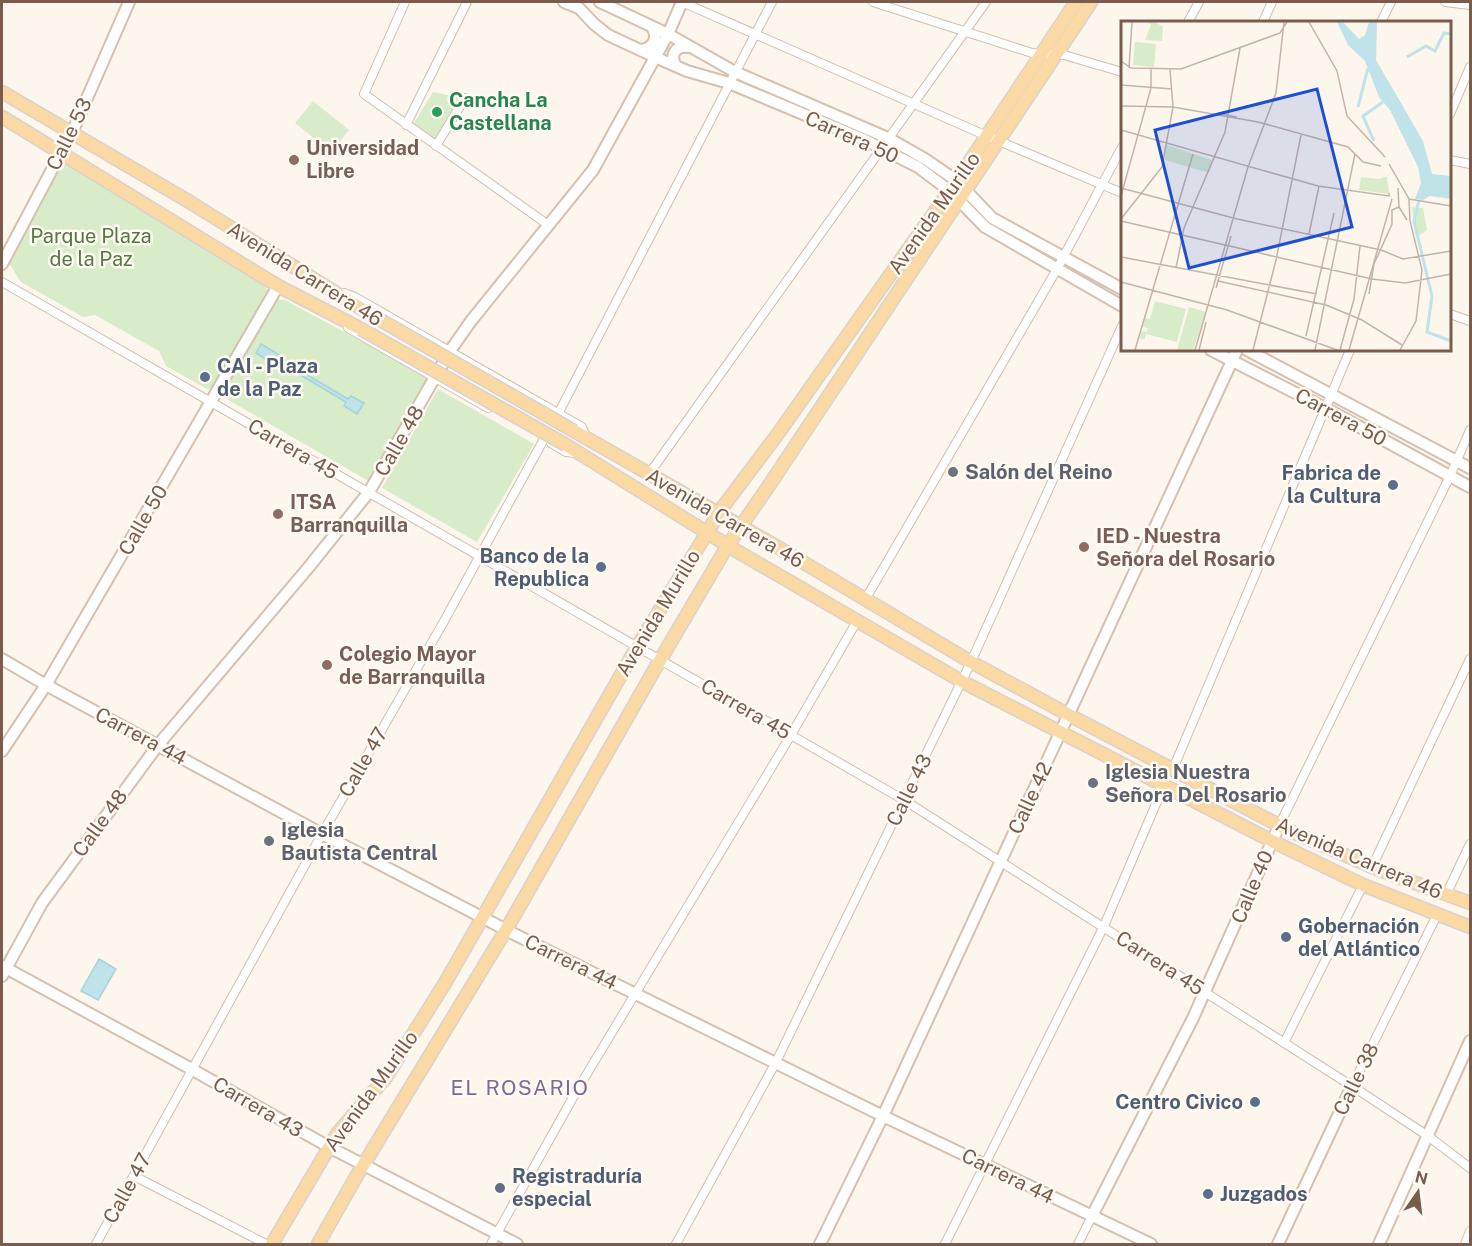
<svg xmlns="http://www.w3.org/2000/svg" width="1472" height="1246" viewBox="0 0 1472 1246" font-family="'Public Sans',sans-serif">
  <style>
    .green { fill: #d8ecc9 }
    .water { fill: #bfe3e8; stroke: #a5d3da; stroke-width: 1.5 }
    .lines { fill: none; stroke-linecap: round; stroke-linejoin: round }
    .street-casing { stroke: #d1beb0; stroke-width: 10 }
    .secondary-casing { stroke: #d6c0b0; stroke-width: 14 }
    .primary-casing { stroke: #dad1cd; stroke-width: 15 }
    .street { stroke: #fff; stroke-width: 8 }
    .secondary { stroke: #fff; stroke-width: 10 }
    .primary { stroke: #fbd9a5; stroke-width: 12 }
    .primary-bridge-casing { stroke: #dad1cd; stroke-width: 15; stroke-linecap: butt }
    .primary-bridge { stroke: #fbd9a5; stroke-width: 12 }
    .leisure-dot { fill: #2e9e5b; stroke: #fffaf3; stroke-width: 2 }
    .education-dot { fill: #8d6e63; stroke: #fffaf3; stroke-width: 2 }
    .service-dot { fill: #5c6f8a; stroke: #fffaf3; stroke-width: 2 }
    .worship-dot { fill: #6b7280; stroke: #fffaf3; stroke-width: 2 }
    .labels { text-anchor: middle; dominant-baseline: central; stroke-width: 5; stroke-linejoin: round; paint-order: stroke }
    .leisure-label { font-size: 20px; font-weight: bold; fill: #27864d; stroke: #fffaf3; text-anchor: start }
    .street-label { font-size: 20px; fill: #7a5c4d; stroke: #fffaf3 }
    .education-label { font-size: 20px; font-weight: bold; fill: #785e54; stroke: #fffaf3; text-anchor: start }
    .park-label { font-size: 20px; fill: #537a41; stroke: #fffaf3 }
    .service-label { font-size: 20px; font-weight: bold; fill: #4e5e75; stroke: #fffaf3; text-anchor: start }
    .worship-label { font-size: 20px; font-weight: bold; fill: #5b616d; stroke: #fffaf3; text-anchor: start }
    .neighbourhood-label { font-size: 21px; letter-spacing: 1.5px; fill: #846695; stroke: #fffaf3 }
    .inset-river { fill: none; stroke: #bfe3e8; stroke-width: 3 }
    .inset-road { fill: none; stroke: #c5b3a7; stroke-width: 1.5 }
    .view { fill: #1d4ed8; fill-opacity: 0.15; stroke: #1d4ed8; stroke-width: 3 }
    .inset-edge { fill: none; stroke: #7a5c4d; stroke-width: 3 }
  </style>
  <rect width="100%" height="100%" fill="#fdf6ec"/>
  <path class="green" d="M433 92 462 98 434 143 412 126Z
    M313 101 349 130 331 152 295 123Z
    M65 160 262 283 269 292 216 387 207 389 166 366 159 351 95 315 83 317 21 282 8 262Z
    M276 299 285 300 428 377 370 482 220 395Z
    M438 389 534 444 477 542 382 488Z"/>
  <path class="water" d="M261 344 283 357 282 360 348 399 351 396 364 403 357 414 344 406 346 402 280 363 277 366 256 353Z
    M99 959 116 969 98 1000 81 991Z"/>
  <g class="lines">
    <g class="street-casing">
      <path id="street" d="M405 2 364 94 547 224
        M682 2 987 136 1122 193
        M873 2 1032 53 1064 55 1122 72
        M1445 2 1470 5
        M1188 22 1199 2
        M1263 22 1272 2
        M1381 22 1391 2
        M1450 114 1470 67
        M406 125 467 2
        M436 146 465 98
        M1450 160 1470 164
        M2 282 904 800 1355 1088 1428 1136 1470 1168
        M344 293 355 297 582 427 586 438
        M1450 314 1470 321
        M348 328 488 408
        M558 414 772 2
        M551 443 566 452 576 453
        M649 474 986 2
        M865 600 1057 269 1122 147
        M1173 769 1350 350
        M1279 826 1450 476 1470 430
        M1372 867 1470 659
        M1446 895 1470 844
        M1284 1043 1363 885
        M1352 1086 1437 915
        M134 1176 266 1244
        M96 1244 322 834 443 623 544 439
        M491 1244 576 1092 791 735 857 621
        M676 1244 776 1062 971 662 1122 326
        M945 1244 1104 926 1164 785
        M1078 1244 1092 1216
        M1465 1244 1470 1231"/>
    </g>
    <g class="secondary-casing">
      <path id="secondary" d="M564 2 579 8 594 24 608 35 655 57 687 71 729 83 863 139 918 167 950 191 985 227 1122 306
        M600 2 668 34 735 72 890 139 925 159 957 181 992 218 1122 289
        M640 50C653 49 659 38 652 27
        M676 66C669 55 676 45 688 47
        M2 264 74 128 129 2
        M1211 350 1325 408 1470 487
        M1247 350 1470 468
        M2 659 46 685 322 834 514 934 883 1116 1151 1244
        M2 751 46 685 278 286
        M2 966 186 1066 329 1147 517 1244
        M2 976 42 903 158 745 308 568 369 492 450 351 471 321 593 170 668 34 682 2
        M1092 1216 1193 1018 1279 826
        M820 1244 883 1116 1237 350
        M1278 1244 1352 1086
        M1379 1244 1470 1041"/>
    </g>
    <g class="primary-casing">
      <path id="primary" d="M2 92 188 201 370 314
        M2 117 278 286 361 329
        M574 431 774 545 971 662 1069 715 1286 829 1372 867 1470 903
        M566 445 735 550 961 681 1272 841 1363 885 1470 927
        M272 1244 337 1134 386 1077 445 983 633 654 722 508 777 435 960 176 1076 2
        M318 1244 356 1177 506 930 656 667 728 545 768 487 1091 2"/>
    </g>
    <use href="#street" class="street"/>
    <use href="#secondary" class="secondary"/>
    <use href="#primary" class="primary"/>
    <g class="primary-bridge-casing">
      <path id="primary-bridge" d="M370 314 574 431
        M361 329 566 445"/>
    </g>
    <use href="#primary-bridge" class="primary-bridge"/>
  </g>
  <circle class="leisure-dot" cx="437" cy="112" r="6"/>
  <g class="education-dot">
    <circle cx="294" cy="160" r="6"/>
    <circle cx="278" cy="514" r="6"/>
    <circle cx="1084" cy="547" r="6"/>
    <circle cx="327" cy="665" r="6"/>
  </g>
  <g class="service-dot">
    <circle cx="205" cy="377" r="6"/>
    <circle cx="1393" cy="485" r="6"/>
    <circle cx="601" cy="567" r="6"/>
    <circle cx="1286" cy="937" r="6"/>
    <circle cx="1255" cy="1102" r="6"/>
    <circle cx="500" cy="1188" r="6"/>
    <circle cx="1208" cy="1194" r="6"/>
  </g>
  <g class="worship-dot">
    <circle cx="953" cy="472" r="6"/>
    <circle cx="1093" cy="783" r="6"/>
    <circle cx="269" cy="841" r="6"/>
  </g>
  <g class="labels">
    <g class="leisure-label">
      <text x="449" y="100">Cancha La<tspan x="449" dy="23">Castellana</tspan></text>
    </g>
    <g class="street-label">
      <text transform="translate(69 134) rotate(-64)">Calle 53</text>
      <text transform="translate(852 137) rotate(24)">Carrera 50</text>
      <text transform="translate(934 213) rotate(-55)">Avenida Murillo</text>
      <text transform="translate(305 274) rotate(32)">Avenida Carrera 46</text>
      <text transform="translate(1341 417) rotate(28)">Carrera 50</text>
      <text transform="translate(399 441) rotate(-60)">Calle 48</text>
      <text transform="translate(293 449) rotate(30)">Carrera 45</text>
      <text transform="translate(725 518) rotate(30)">Avenida Carrera 46</text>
      <text transform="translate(143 520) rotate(-60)">Calle 50</text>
      <text transform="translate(658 613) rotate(-59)">Avenida Murillo</text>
      <text transform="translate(746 709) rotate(30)">Carrera 45</text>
      <text transform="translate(141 736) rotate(28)">Carrera 44</text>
      <text transform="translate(363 762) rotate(-60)">Calle 47</text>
      <text transform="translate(909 790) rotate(-64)">Calle 43</text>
      <text transform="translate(1030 798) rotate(-65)">Calle 42</text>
      <text transform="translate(100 823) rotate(-54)">Calle 48</text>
      <text transform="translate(1359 858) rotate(23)">Avenida Carrera 46</text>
      <text transform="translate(1252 887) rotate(-67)">Calle 40</text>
      <text transform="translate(571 962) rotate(26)">Carrera 44</text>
      <text transform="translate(1160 963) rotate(33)">Carrera 45</text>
      <text transform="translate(1356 1079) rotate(-64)">Calle 38</text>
      <text transform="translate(371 1091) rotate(-54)">Avenida Murillo</text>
      <text transform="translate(258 1107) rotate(30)">Carrera 43</text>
      <text transform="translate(1008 1176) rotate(26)">Carrera 44</text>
      <text transform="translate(127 1188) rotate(-61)">Calle 47</text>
    </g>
    <g class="education-label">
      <text x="306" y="148">Universidad<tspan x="306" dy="23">Libre</tspan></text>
      <text x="290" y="502">ITSA<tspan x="290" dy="23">Barranquilla</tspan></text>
      <text x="1096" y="536">IED - Nuestra<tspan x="1096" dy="23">Señora del Rosario</tspan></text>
      <text x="339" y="654">Colegio Mayor<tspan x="339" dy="23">de Barranquilla</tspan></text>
    </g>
    <g class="park-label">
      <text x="91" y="236">Parque Plaza<tspan x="91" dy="23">de la Paz</tspan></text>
    </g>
    <g class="service-label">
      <text x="217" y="366">CAI - Plaza<tspan x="217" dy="23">de la Paz</tspan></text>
      <text x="1381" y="473" text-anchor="end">Fabrica de<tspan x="1381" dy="23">la Cultura</tspan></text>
      <text x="589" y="556" text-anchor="end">Banco de la<tspan x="589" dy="23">Republica</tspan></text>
      <text x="1298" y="926">Gobernación<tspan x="1298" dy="23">del Atlántico</tspan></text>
      <text x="1243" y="1102" text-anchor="end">Centro Civico</text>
      <text x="512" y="1176">Registraduría<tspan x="512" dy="23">especial</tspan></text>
      <text x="1220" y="1194">Juzgados</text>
    </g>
    <g class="worship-label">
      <text x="965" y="472">Salón del Reino</text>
      <text x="1105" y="772">Iglesia Nuestra<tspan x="1105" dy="23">Señora Del Rosario</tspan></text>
      <text x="281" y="830">Iglesia<tspan x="281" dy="23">Bautista Central</tspan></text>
    </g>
    <g class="neighbourhood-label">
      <text x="520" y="1087">EL ROSARIO</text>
    </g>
  </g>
  <g transform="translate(1121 21)">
    <rect width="330" height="330" fill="#fdf6ec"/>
    <path d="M26 1H34L42 6 41 20 24 19 30 4ZM14 21 35 23 33 46 12 44ZM45 124 91 139 88 152 44 139ZM266 155 268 173 238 169 240 156 258 158ZM291 186 302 187 306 209 299 214H294ZM34 280 65 288 56 321 25 313 23 319 19 317 21 310 26 311 27 307 22 306 24 297 29 298ZM68 286 85 291 72 329H56Z" fill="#d8ecc9"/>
    <path d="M216 1H222L238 18 244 14 248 1H256L255 39 302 120 311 153 330 155V178L309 175 302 179 294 178 300 162 297 146 269 89 258 76 244 40 227 24Z" fill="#bfe3e8"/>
    <path class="inset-river" d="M286 36 305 25 314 30 323 12 330 13M237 86 247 47M253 120 242 95 262 81M298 179 293 200 311 275 306 311 330 320"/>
    <path class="inset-road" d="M188 1 216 50 226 95 264 136M0 40 10 47 60 48 159 12 166 1M8 47 11 1M0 64 51 68M0 85 52 86 137 101 227 126 242 141 260 145M97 92 116 96M0 109 197 165 268 175V172M268 143 288 178 289 200 301 249 295 300 279 329M0 167 116 198 260 229 282 238 330 230M277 167 278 186 286 199M0 175 30 67V47M288 178 330 185M0 198 41 146 52 86 49 48M0 200 251 258 284 262 330 253M188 213 198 165M0 236 196 273M55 247 63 207 104 111 119 27M97 260 205 284 241 299 281 324M0 261 106 289 216 329M95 267 110 215M248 273 253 243 271 203V189L278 186M185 315 213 192M14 329 72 133M74 329 127 146 155 72 163 1M78 329 85 301M132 329 155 239 180 114M194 329 234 133M219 329 233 278 239 225M228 329 271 178"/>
    <path class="view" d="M196 68 231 206 68 247 34 109Z"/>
    <rect width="330" height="330" class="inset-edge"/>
  </g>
  <rect width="1472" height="1246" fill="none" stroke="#7a5c4d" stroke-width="6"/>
  <g transform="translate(1418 1192) rotate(14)" stroke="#fffaf3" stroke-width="4.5" paint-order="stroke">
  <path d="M0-4.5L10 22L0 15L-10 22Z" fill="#7a5c4d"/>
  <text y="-9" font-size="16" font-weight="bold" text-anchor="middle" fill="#7a5c4d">N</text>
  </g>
</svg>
